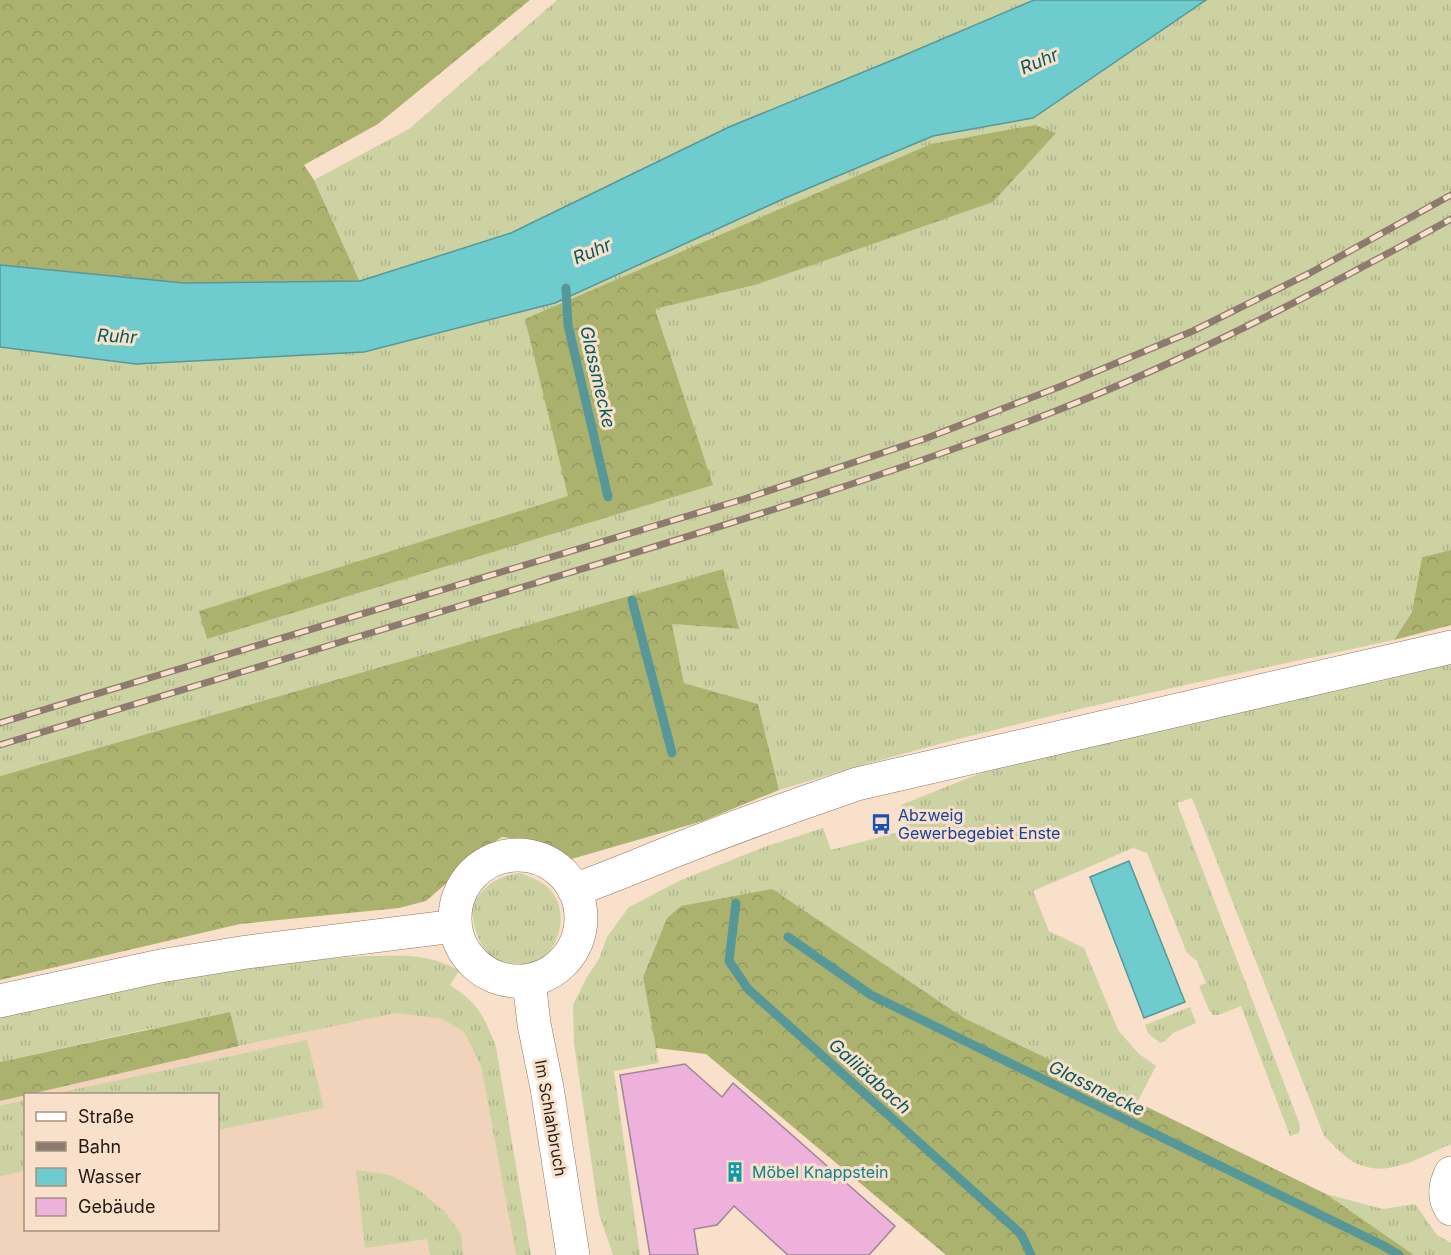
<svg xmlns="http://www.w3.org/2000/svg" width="1451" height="1255" viewBox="0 0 1451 1255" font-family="Inter,sans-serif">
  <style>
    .built { fill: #f0d3ba }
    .grass { fill: url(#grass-tufts) }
    .forest { fill: url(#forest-crowns) }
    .water { fill: #6ecccf; stroke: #589797; stroke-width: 1.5 }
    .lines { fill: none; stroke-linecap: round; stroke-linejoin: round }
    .stream { stroke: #589797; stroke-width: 9 }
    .building { fill: #eeb1dc; stroke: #9d8596; stroke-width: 1.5 }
    .minor-casing { stroke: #8d7865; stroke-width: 34 }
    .secondary-casing { stroke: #8d7865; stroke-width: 34 }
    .minor { stroke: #fff; stroke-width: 33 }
    .secondary { stroke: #fff; stroke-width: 33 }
    .rail-casing { stroke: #8c7b6e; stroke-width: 7 }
    .rail { stroke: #f8e0cb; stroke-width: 4.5; stroke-dasharray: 14; stroke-linecap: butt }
    .labels { text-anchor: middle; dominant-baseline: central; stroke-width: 6; stroke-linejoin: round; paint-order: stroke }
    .transit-label { font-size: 16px; fill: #164399; stroke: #f8e0cb; text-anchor: start }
    .street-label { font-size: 16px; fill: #231a13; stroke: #f8e0cb }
    .culture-label { font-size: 16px; fill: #0d838f; stroke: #f8e0cb; text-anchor: start }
    .water-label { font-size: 18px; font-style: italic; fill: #045b5e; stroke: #f8e0cb }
  </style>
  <defs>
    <pattern id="grass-tufts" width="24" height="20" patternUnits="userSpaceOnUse" patternTransform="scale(1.5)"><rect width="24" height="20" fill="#cdd2a3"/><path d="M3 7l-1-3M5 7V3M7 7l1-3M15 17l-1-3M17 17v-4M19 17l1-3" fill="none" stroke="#b0b48b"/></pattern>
    <pattern id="forest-crowns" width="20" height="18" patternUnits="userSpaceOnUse" patternTransform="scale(1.5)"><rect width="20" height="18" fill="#abb26e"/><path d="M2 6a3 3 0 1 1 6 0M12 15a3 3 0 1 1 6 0" fill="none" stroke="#93985e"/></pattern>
  </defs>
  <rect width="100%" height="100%" fill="#f8e0cb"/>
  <path class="built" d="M396 1013 442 1019 464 1032 481 1066 516 1255H0V1101L25 1095 26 1230H218V1094H28L307 1031Z"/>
  <path class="grass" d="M557 0H1034L900 57 729 127 511 233 360 282 314 180 409 129Z
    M1206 0H1451V550L1422 557 1412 612 1394 640C1188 684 981 727 779 790L758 704 684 683 672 624 738 629 723 569 0 776V347L136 364 783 199 933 136 1033 118Z
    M1451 662V1144C1418 1158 1383 1182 1349 1159 1340 1153 1332 1143 1324 1136L1192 798 1177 803 1300 1125 1299 1133 1290 1136 1241 1006 1219 1015H1213L1209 1010 1199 986 1206 983 1197 961 1187 953 1147 853 1133 848 1033 891 1049 931 1084 948 1118 1030 1138 1053 1156 1066 1137 1103 964 1018 681 906 667 918 643 977 659 1063 614 1071 640 1255H613L599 1214 574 1043 573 1005 587 977 599 959 607 937 629 907 681 880 767 846 823 828 831 850 907 830 901 805 981 773 1081 745Z
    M520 873C533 878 546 882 554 895 568 916 559 953 534 962 521 966 505 962 493 961 478 942 474 930 471 905 486 885 494 877 520 873Z
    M366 956C400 956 429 952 459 971L450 985C479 1004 484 1016 496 1047L531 1255H516L481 1066 464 1032 442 1019 396 1013 239 1046 230 1013 148 1029 0 1062V1016L48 1004 262 963Z
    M1190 1007 1196 1023 1173 1033 1165 1041 1160 1043 1148 1033 1145 1025Z
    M307 1040 324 1108 218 1130V1094H53Z
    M25 1100V1171L0 1176V1106Z
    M356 1170 390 1175 420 1191 446 1213 461 1234 463 1255H430L427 1239 365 1248Z
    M1326 1194 1383 1209 1415 1204 1437 1235 1451 1243V1255H1414Z"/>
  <path class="forest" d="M0 0H530L378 124 304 165 314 180 360 282 185 283 0 265Z
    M1035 125 1056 133 993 202 758 284 655 309 713 485 207 639 199 611 568 496 525 319 931 144Z
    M1451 550V625L1394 640 1412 612 1422 557Z
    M723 569 739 629 672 624 684 683 758 704 779 790 703 821 568 860 547 848 525 840 502 837 474 855 450 880 426 901 399 908 240 924 0 980V776Z
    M772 889 964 1018 1326 1194 1414 1255H946L706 1054 656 1048 643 977 667 918 681 906Z
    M230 1012 239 1046 0 1101V1062Z"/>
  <path class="water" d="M1034 0H1206L1033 118 933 136 783 199 555 303 364 352 136 364 0 347V265L184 283 360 281 511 233 729 127 900 57Z
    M1129 861 1185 1002 1144 1018 1090 877Z"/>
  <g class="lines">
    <path class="stream" d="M566 288 568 325 608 497
      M632 600 672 753
      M736 903 729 961 748 989 1021 1234 1031 1255
      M788 937 871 995 1382 1245 1399 1255"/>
  </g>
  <path class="building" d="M685 1064 722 1097 733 1083 895 1226 869 1255H788L734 1206 717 1225 694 1229 698 1255H650L620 1075Z"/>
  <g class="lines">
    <g class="minor-casing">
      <path id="minor" d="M529 981 534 1024 547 1088 573 1255
        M1451 1173C1445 1185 1443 1197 1451 1209"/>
    </g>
    <g class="secondary-casing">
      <path id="secondary" d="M455 918a63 63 0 1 1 126 0a63 63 0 1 1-126 0Z
        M574 890C618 875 659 856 702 840 753 820 805 802 857 784L1451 647
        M0 1001 160 966 247 952 455 926"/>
    </g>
    <use href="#minor" class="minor"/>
    <use href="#secondary" class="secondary"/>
    <g class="rail-casing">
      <path id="rail" d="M0 723 744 499 927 438 1059 387 1193 331 1310 273 1451 195
        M0 745C179 691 357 637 536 583 709 530 883 478 1053 412 1190 359 1322 290 1451 219"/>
    </g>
    <use href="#rail" class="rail"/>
  </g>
  <defs>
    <g id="bus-bare" transform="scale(1.62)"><path d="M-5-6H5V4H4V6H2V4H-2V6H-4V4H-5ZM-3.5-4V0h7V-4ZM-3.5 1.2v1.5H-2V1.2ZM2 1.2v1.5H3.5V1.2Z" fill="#1a4fb4" stroke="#f8e0cb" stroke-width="2.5" paint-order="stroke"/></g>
    <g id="building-bare" transform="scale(1.62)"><path d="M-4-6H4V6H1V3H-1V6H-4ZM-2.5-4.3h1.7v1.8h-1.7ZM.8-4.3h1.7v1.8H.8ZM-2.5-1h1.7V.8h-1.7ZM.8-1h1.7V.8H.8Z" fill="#0f9aa8" stroke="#f8e0cb" stroke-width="2.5" paint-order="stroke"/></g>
  </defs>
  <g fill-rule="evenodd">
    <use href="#bus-bare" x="881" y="824"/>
    <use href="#building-bare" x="735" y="1172"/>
  </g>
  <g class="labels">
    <g class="transit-label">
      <text x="898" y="815">Abzweig<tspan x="898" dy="18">Gewerbegebiet Enste</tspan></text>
    </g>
    <g class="street-label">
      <text transform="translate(551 1118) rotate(80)">Im Schlahbruch</text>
    </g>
    <g class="culture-label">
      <text x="752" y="1172">Möbel Knappstein</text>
    </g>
    <g class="water-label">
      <text transform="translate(1039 61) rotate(-23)">Ruhr</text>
      <text transform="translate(592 251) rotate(-23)">Ruhr</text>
      <text transform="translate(117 336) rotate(3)">Ruhr</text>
      <text transform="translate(598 377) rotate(77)">Glassmecke</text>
      <text transform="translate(870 1076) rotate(42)">Galiläabach</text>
      <text transform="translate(1097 1088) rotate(26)">Glassmecke</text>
    </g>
  </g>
  <rect x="24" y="1093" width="195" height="138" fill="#f8e0cb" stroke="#a39181" stroke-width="1.5"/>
  <rect x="36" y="1112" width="30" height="9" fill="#ffffff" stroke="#a39181" stroke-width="1.5"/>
  <text x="78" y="1123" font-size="18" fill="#231a13">Straße</text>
  <rect x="36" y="1142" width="30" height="9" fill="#8c7b6e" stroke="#a39181" stroke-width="1.5"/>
  <text x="78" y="1153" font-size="18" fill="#231a13">Bahn</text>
  <rect x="36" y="1168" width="30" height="18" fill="#6ecccf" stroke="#a39181" stroke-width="1.5"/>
  <text x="78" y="1183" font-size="18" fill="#231a13">Wasser</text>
  <rect x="36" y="1198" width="30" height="18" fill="#eeb1dc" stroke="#a39181" stroke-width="1.5"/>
  <text x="78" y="1213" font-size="18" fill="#231a13">Gebäude</text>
</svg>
